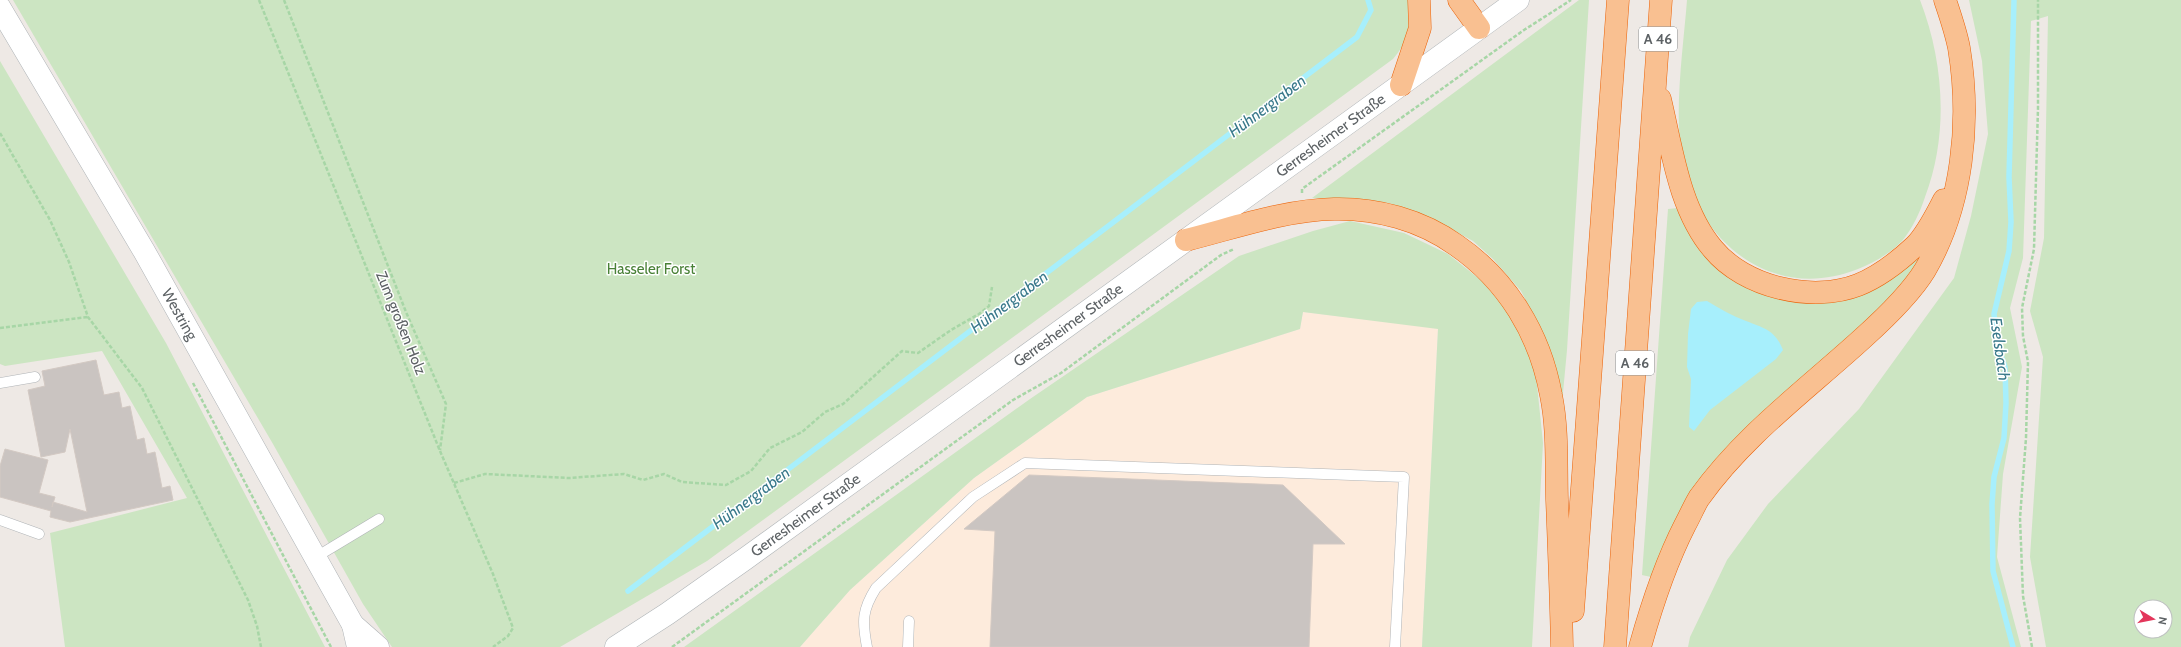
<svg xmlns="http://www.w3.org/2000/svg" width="2181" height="647" viewBox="0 0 2181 647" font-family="Cabin,sans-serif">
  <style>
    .commercial { fill: #fdebdc }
    .green { fill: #cce5c2; fill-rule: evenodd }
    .water { fill: #a7effc }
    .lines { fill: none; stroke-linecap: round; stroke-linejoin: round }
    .stream { stroke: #a7effc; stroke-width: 5.5 }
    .building { fill: #cac4c1; stroke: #d3c9c3 }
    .service-casing { stroke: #b0b4b7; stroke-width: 11 }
    .secondary-casing { stroke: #afb4b7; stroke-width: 23 }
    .motorway-casing { stroke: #eb6208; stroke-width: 23 }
    .path { stroke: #a7d6a6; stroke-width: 2.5; stroke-dasharray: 4 2; stroke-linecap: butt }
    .service { stroke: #fff; stroke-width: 10 }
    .secondary { stroke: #fff; stroke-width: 22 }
    .motorway { stroke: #f9c091; stroke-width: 22 }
    .labels { text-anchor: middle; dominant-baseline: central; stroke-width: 3; stroke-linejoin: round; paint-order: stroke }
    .shield { fill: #fff; stroke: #8e9193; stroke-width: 1 }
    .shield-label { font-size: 14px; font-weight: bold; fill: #5d6265 }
    .street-label { font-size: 15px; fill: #5d6265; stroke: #fff }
    .park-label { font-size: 15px; fill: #498137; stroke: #fff }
    .water-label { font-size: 16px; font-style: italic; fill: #39798b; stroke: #fff }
  </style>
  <rect width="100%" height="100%" fill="#eee9e5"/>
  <path class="commercial" d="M1303 312 1438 328 1422 647H800L850 590 974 478 1087 397 1300 329Z"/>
  <path class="green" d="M13 0H1412C1414 22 1407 43 1393 59L707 561 560 647H392L363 604 273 444Z
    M1579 0H1589L1567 350 1561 414 1559 379 1535 318 1521 291 1493 259 1473 241 1438 222 1389 203 1312 198Z
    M1687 0H1920C1944 62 1949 134 1925 197 1920 212 1913 228 1902 241 1891 253 1873 263 1858 269 1783 299 1714 256 1688 183 1670 133 1683 53 1687 0Z
    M1969 0H2181V647H2046L2030 557 2043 357 2030 311 2044 238 2048 16 2031 21 2023 258 2010 308 2022 367 2003 474 1997 557 2021 647H1688L1690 637 1727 560 1768 504 1859 409 1954 278 1971 216 1988 134 1982 61ZM2141 607H2165V631H2141Z
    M0 61 166 343 325 647H65L50 533 187 498 102 351 5 366 0 364Z
    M1678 208 1703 249 1816 298 1932 238 1900 292 1785 397 1651 577 1642 575 1668 209Z
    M1350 221 1404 233 1448 254 1482 281 1515 320 1536 375 1543 443 1532 647H1422L1438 329 1303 312 1300 329 1087 397 974 478 850 590 800 647H684L1030 399 1239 256 1313 231Z"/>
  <path class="water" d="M1707 301C1720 309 1733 316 1746 321 1764 328 1775 330 1783 350L1776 359 1710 410 1694 431 1689 427 1691 379 1687 367 1688 334 1691 309 1697 302Z"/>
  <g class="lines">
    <path class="stream" d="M628 591 1357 37 1371 10 1368 0
      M2013 647 1993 571 1992 504 1994 477 2004 438 2006 403 2005 367 1997 343 1994 314 2009 251 2011 222 2009 177 2014 0"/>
  </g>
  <path class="building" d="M96 360 104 395 119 392 122 408 130 406 137 440 144 438 147 454 155 452 162 488 170 486 173 500 70 522 50 517 51 511 0 497V466L5 449 48 460 39 493 55 497 52 507 53 502 87 512 70 429 65 452 41 457 28 390 45 386 42 371Z
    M1029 475 1283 485 1345 544H1313L1309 647H990L995 531 964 529Z"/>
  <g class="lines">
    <g class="service-casing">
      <path id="service" d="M0 383 35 377
        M0 520 39 534
        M316 557 379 519
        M867 647C862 621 862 610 876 588L973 497 1025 463 1404 477 1395 647
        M908 647 909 621"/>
    </g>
    <g class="secondary-casing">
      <g id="secondary">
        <path id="s1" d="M0 8 144 251 353 625 358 647"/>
        <path d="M353 625 378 647"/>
        <path id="s2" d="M616 647 667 614 745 559 1518 0"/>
      </g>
    </g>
    <g class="motorway-casing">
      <path id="motorway" d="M1459 0 1479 28
        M1401 85 1420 28 1419 0
        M1660 99C1672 149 1679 209 1713 249 1744 287 1812 303 1858 285 1878 277 1899 261 1915 246 1927 234 1936 215 1944 200
        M1186 240C1234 228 1284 210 1334 209 1377 208 1421 220 1456 245 1507 280 1540 334 1551 395 1558 429 1556 465 1557 500 1559 549 1561 598 1562 647
        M1573 611 1618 0
        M1615 647 1661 0
        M1640 647C1652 604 1665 564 1685 525 1690 516 1694 506 1699 498 1744 435 1806 390 1863 338 1883 320 1911 293 1925 270 1963 205 1971 121 1959 48 1956 32 1950 15 1945 0"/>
    </g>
    <path class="path" d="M259 0 440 451 493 574 513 628 508 636 493 647
      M284 0 406 312 446 404 440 450
      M0 133 50 220 69 262 88 317 142 388 248 600 257 626 261 647
      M1302 193V189L1524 30 1571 0
      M0 328 88 317
      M193 383 331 647
      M454 483 485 474 569 478 624 474 643 480 664 474 682 482 726 485 751 471 770 448 802 432 825 412 843 404 902 351 918 353 951 330 979 314 989 306 992 287
      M672 647 1013 400 1061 373 1221 255 1234 249
      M2032 647 2023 596 2020 518 2026 438 2028 362 2023 336 2022 308 2034 249 2038 108V0"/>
    <use href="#service" class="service"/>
    <use href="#secondary" class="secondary"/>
    <use href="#motorway" class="motorway"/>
  </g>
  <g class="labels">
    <g class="shield">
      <rect x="1639" y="27" width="38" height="24" rx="3"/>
      <rect x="1616" y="351" width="38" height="24" rx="3"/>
    </g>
    <g class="shield-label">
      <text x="1658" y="39">A 46</text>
      <text x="1635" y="363">A 46</text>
    </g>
    <g class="street-label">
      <text stroke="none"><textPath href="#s2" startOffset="879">Gerresheimer Straße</textPath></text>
      <text stroke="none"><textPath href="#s1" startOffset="355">Westring</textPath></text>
      <text transform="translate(401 323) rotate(68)">Zum großen Holz</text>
      <text stroke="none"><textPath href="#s2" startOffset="555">Gerresheimer Straße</textPath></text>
      <text stroke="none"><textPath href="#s2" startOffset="231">Gerresheimer Straße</textPath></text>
    </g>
    <g class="park-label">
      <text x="651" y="269">Hasseler Forst</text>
    </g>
    <g class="water-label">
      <text transform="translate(1267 106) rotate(-37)">Hühnergraben</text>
      <text transform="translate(1009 302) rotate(-37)">Hühnergraben</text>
      <text transform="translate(2000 349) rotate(82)">Eselsbach</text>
      <text transform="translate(751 498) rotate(-37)">Hühnergraben</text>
    </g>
  </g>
  <g transform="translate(2153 619) rotate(100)"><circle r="19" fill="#ffffff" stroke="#bec0c1"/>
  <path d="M0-3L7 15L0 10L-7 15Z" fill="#e3365b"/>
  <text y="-6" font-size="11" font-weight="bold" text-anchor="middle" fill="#5d6265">N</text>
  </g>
</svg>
